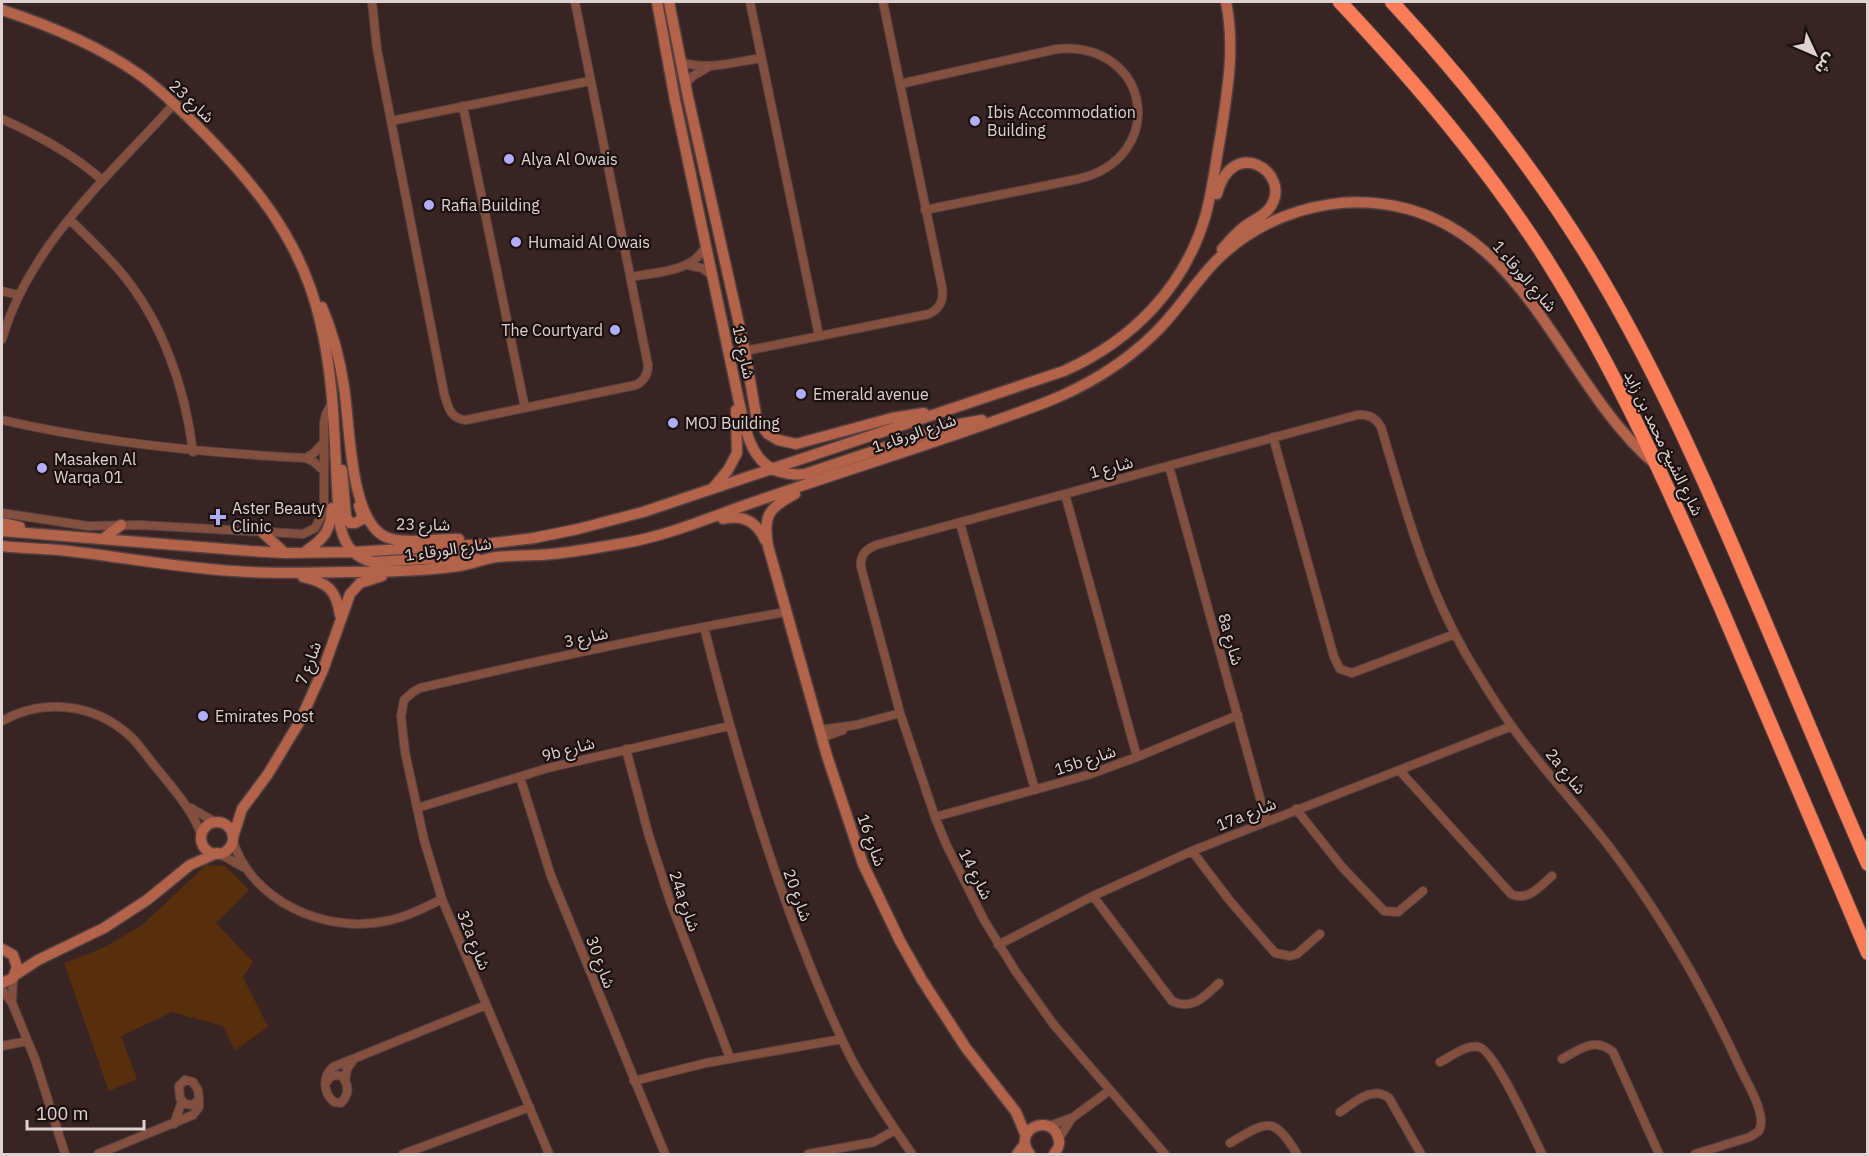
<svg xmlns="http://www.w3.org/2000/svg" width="1869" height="1156" viewBox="0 0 1869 1156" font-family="'IBM Plex Sans','Noto Sans Arabic',sans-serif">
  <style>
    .green { fill: #582f0c }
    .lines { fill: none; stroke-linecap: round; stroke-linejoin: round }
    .street-casing { stroke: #544040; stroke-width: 10 }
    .secondary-casing { stroke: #544040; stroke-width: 13 }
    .highway-casing { stroke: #544040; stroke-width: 16 }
    .street { stroke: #835040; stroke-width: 8 }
    .secondary { stroke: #b3634a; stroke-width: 10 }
    .highway { stroke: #fa7d57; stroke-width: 14 }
    .poi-dot { fill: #b2adf9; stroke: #1a1010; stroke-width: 2 }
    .labels { text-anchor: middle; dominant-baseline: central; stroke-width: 4.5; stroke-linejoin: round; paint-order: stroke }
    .street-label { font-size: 16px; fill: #e0d2d2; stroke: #1a1010 }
    .poi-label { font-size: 16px; fill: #e0d2d2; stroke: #1a1010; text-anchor: start }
  </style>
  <rect width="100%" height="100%" fill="#392424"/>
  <path class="green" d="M206 865 225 866 249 890 216 923 253 962 243 977 268 1027 235 1050 223 1026 172 1012 121 1036 137 1079 109 1091 64 963 103 948 141 926Z"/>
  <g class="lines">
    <g class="street-casing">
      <path id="street" d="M372 2 377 49 444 393C448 407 450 419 466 420L636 385C644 381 648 375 648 365L575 2
        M750 2 819 336
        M681 62C707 71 735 62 761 58
        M685 84 693 76 708 67
        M900 84 1057 49C1152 41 1169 158 1078 179L925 210
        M463 106 525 408
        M2 119C38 135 73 154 102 180
        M391 121 590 81
        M70 220C87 236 103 252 119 270 162 320 185 387 193 452
        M688 265 702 268 713 276
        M631 277C656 272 695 272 706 245
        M2 291 18 295
        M2 339C30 244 109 176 174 104
        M745 351 929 314C941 308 944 299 942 287L883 2
        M2 420C102 443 203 453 306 458L314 462 324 471
        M1273 437 1334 657 1340 669 1352 673 1455 634
        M306 458 314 453 324 442
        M1169 466 1266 820
        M1065 494 1137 757
        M2 513 88 526 140 525 303 534 315 528 324 511V423L326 414 332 403
        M960 523 1035 790
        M704 627C728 723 755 817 789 911 808 962 828 1013 853 1062 871 1094 891 1124 912 1154
        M2 721C43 698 94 703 130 736 141 746 149 760 159 771 176 792 193 811 202 837
        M819 730 856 725 900 713
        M821 738 843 730
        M626 749 649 836 670 901 730 1058
        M1400 771 1511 894C1528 902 1540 886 1552 876
        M520 777 551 876 665 1154
        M191 808 215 822
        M417 808 548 768 729 726
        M1296 809 1342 867 1384 911 1398 912 1423 891
        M935 817 1088 775 1137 757 1238 715
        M233 841C252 902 326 934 386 921 407 917 424 908 442 899
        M1192 851 1230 901 1275 953 1290 956 1297 954 1320 934
        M218 853 243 867
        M1093 896 1172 1001C1193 1011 1205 996 1219 983
        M998 945 1093 896 1192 851 1512 726
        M2 990 12 1003 35 1059 65 1154
        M12 1001 13 978
        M2 1046 27 1041
        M1562 1059C1579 1050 1595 1036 1613 1052L1659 1154
        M1440 1062C1451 1057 1466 1044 1479 1047 1495 1051 1533 1136 1542 1154
        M185 1080 193 1082 198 1090 199 1099 193 1105 185 1104 180 1098 179 1086Z
        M345 1081 347 1069 354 1059
        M634 1081 706 1063 842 1039
        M326 1083C330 1076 335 1073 343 1077 349 1086 349 1095 341 1103L334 1102C323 1093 322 1077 333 1067L486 1005
        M1340 1112C1354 1103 1372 1085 1389 1098L1421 1154
        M174 1124 182 1101
        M1049 1126 1071 1118
        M1059 1138 1072 1118 1110 1090
        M1230 1143C1266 1122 1273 1114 1297 1154
        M98 1154 193 1115 199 1107V1099
        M403 1154 530 1107
        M549 1154 442 899 424 840 405 752 401 716 404 700 413 692 420 688C541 660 663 633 786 612
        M808 1154 874 1142 895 1130
        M1165 1154 1054 1025 1016 972 984 920 946 844 935 817 900 713 861 567C860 555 865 550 876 545L1357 415C1368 414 1375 417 1381 427 1405 507 1424 582 1467 656 1481 679 1495 703 1511 725 1541 768 1579 807 1611 849 1663 918 1706 993 1742 1072 1749 1086 1767 1116 1759 1131L1750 1137 1695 1154"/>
    </g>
    <g class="secondary-casing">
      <path id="secondary" d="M657 2 675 100 738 397C747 437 753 479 805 474L949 426 982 420
        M669 2 688 97 745 351 756 415 761 425 768 434 778 440 796 444 892 418 924 413
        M2 10C48 25 97 45 137 73 157 86 174 104 192 121 251 179 301 238 320 321 336 386 334 453 339 519 342 541 351 557 373 562L457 557 477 559
        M1217 194C1233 134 1292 173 1271 206 1265 216 1254 219 1245 226 1236 233 1229 241 1222 249
        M322 307C333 333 340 360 344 387 350 423 349 521 386 537 404 545 439 538 459 539
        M342 470 346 517 350 523H355L361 520 362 515 359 506
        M713 488 728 470 737 453 736 410
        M795 494C768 508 763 516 768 546L827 756 863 864 900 941 922 980 966 1048 1016 1112 1026 1136
        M723 519C743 514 757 522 765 540
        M2 523 20 527
        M2 531 250 551 285 553 353 552 486 544 534 538 578 529 643 512 1064 371C1133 340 1185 287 1206 214 1213 187 1216 160 1221 133 1228 88 1235 46 1226 2
        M263 533 285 553
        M104 538 121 525
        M2 546C26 549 52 548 76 552 129 558 181 568 234 571 272 574 309 573 347 572 384 572 422 571 459 566 472 564 483 559 496 557 514 555 533 556 552 554 580 551 608 546 635 541 678 532 718 514 760 500 854 467 950 439 1044 403 1085 387 1123 364 1154 334 1177 312 1193 285 1215 262 1261 215 1331 193 1395 206 1528 232 1563 386 1655 464
        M306 551C324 539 331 530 332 508
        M303 577C328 583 336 589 340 615
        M201 838a16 16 0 1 1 32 0a16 16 0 1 1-32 0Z
        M233 837 242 809 268 774 300 721 323 670 350 594 360 583 382 576
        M2 949 13 955 17 967 13 978 2 983
        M15 975 38 960 104 928 147 900 190 865 217 853
        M1017 1154 1024 1145
        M1030 1154C1011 1130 1050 1112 1058 1137 1061 1144 1058 1149 1054 1154"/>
    </g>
    <g class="highway-casing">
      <path id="highway" d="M1340 2C1415 82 1487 166 1546 259 1616 370 1669 489 1721 608 1771 723 1819 838 1868 953
        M1392 2C1465 81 1533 167 1589 258 1653 363 1703 476 1751 589 1790 680 1828 773 1868 864"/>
    </g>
    <use href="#street" class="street"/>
    <use href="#secondary" class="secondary"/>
    <use href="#highway" class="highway"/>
  </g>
  <g class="poi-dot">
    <circle cx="975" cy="121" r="6"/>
    <circle cx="509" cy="159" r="6"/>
    <circle cx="429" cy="205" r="6"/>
    <circle cx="516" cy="242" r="6"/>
    <circle cx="615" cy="330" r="6"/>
    <circle cx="801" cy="394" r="6"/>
    <circle cx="673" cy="423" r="6"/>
    <circle cx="42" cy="468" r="6"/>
    <path d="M215 508h6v6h6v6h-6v6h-6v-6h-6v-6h6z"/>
    <circle cx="203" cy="716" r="6"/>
  </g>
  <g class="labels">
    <g class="street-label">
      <text transform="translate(192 101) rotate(43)">شارع 23</text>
      <text transform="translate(1525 276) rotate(49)">شارع الورقاء 1</text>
      <text transform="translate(744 352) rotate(78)">شارع 13</text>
      <text transform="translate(914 433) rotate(-19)">شارع الورقاء 1</text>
      <text transform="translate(1664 443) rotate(64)">شارع الشيخ محمد بن زايد</text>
      <text transform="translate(1111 467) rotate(-15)">شارع 1</text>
      <text transform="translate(423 524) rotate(1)">شارع 23</text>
      <text transform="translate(448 549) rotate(-8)">شارع الورقاء 1</text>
      <text transform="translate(586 637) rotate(-12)">شارع 3</text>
      <text transform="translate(1231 639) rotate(74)">8a شارع</text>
      <text transform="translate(308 663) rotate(-69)">شارع 7</text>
      <text transform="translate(568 749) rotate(-15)">9b شارع</text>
      <text transform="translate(1085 760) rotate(-18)">15b شارع</text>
      <text transform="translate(1566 771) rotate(51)">2a شارع</text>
      <text transform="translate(1246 814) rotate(-22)">17a شارع</text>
      <text transform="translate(872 840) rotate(70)">شارع 16</text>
      <text transform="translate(976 874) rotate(63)">شارع 14</text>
      <text transform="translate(798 895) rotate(70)">شارع 20</text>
      <text transform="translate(685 901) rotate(71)">24a شارع</text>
      <text transform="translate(474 940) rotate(68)">32a شارع</text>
      <text transform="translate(601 962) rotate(69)">شارع 30</text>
    </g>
    <g class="poi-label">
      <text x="987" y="112">Ibis Accommodation<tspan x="987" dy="18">Building</tspan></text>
      <text x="521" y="159">Alya Al Owais</text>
      <text x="441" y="205">Rafia Building</text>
      <text x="528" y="242">Humaid Al Owais</text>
      <text x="603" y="330" text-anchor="end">The Courtyard</text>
      <text x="813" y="394">Emerald avenue</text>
      <text x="685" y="423">MOJ Building</text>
      <text x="54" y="459">Masaken Al<tspan x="54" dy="18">Warqa 01</tspan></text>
      <text x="232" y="508">Aster Beauty<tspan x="232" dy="18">Clinic</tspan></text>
      <text x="215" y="716">Emirates Post</text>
    </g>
  </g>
  <rect width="1869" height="1156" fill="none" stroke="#e0d2d2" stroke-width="6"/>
  <g transform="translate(1815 54) rotate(134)" stroke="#1a1010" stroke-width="4.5" paint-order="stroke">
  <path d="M0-4.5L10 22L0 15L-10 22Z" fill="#e0d2d2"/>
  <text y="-9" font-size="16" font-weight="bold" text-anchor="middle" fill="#e0d2d2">ش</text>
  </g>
  <path d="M27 1120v9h117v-9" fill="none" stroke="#e0d2d2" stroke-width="3"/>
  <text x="36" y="1120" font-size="18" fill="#e0d2d2" stroke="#1a1010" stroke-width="4.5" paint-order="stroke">100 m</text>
</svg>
